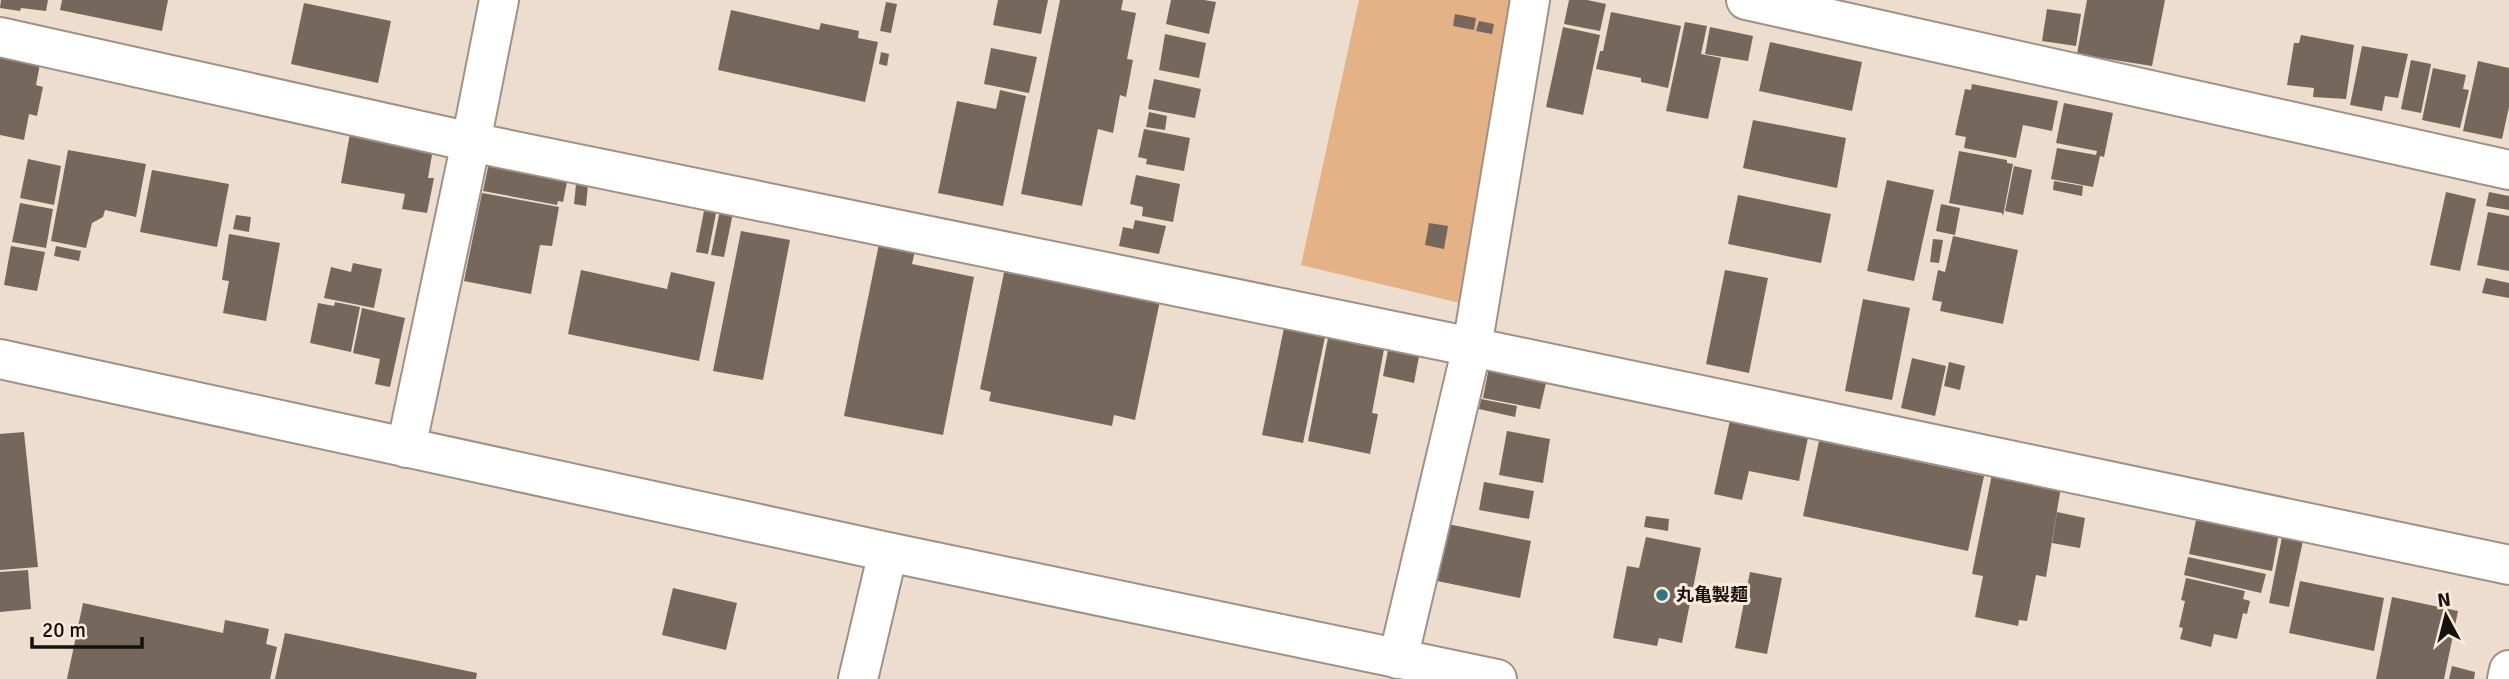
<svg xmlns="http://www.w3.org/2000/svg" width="2509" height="679" viewBox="0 0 2509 679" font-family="Signika,'Noto Sans JP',sans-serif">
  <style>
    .park { fill: #e4b286 }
    .building { fill: #75675b }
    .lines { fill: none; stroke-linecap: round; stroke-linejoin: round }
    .minor-casing { stroke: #a09185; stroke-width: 42 }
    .minor { stroke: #fff; stroke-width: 38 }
    .poi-dot { fill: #307583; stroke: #faeadc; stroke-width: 2.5 }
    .labels { text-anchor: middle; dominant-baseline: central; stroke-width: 6; stroke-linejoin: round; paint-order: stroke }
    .poi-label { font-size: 18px; font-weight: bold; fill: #16110c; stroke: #faeadc; text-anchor: start }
  </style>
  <rect width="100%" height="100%" fill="#edddcf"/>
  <path class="park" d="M1359 0H1538L1468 305 1301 265Z"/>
  <path class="building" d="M1 0H48L46 11 21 8 20 11 0 8Z
    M62 0H168L162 31 60 10Z
    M998 0H1048L1041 34 993 25Z
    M1060 0H1123L1121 10 1136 13 1127 59 1133 60 1126 97 1120 95 1113 133 1098 129 1082 206 1021 194Z
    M1171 0H1204L1216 2 1209 34 1166 24Z
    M1569 0H1587L1606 4 1600 31 1564 24Z
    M2087 0H2165L2152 66 2077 54Z
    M886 2 897 4 891 33 880 31Z
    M304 3 391 21 378 83 291 64Z
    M2047 9 2081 14 2076 46 2042 41Z
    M731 10 819 30 821 23 859 31 858 38 878 42 865 102 718 70Z
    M1611 12 1681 26 1668 88 1641 82V78L1596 69 1600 51H1603Z
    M1455 14 1476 18 1474 30 1453 26Z
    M1479 21 1494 24 1492 34 1476 31Z
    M1685 22 1707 26 1701 54 1721 58 1708 119 1666 111Z
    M1563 27 1600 35 1583 115 1546 107Z
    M1710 27 1753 36 1748 61 1705 54Z
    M1165 34 1206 43 1199 78 1159 70Z
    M2301 35 2354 45 2346 99 2313 97 2314 88 2287 85 2294 43H2299Z
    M1770 42 1862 62 1852 111 1759 91Z
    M2362 46 2408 54 2398 98 2385 96 2382 111 2350 105Z
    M991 48 1037 57 1029 93 984 84Z
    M881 52 889 54 887 66 879 64Z
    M0 56 40 64 36 85 43 87 37 116 29 114 24 140 0 135Z
    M2411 60 2431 64 2421 113 2401 109Z
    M2478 61 2509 68V107L2502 139 2463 131Z
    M2433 68 2466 75 2463 89 2469 90 2460 128 2422 120Z
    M1154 79 1201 89 1195 118 1148 109Z
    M1972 84 2058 101 2052 131 2023 125 2016 158 1964 148 1966 137 1955 135 1965 89 1971 90Z
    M1000 90 1026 96 1003 206 938 193 957 101 996 109Z
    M2064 103 2113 113 2104 157 2100 156 2093 187 2051 179 2057 148 2096 155 2097 151 2056 143Z
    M1149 112 1167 116 1165 130 1146 127Z
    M1753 120 1846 138 1837 188 1743 168Z
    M351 128 434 143 428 178H434L427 213 402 209 405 194 341 183Z
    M1144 129 1190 138 1184 171 1146 164 1147 159 1138 157Z
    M68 150 146 164 136 217 105 210 103 217 92 223 86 248 51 241Z
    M1959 151 2007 160V163L2013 164 2003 216 2002 213 1949 203Z
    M490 158 569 172 563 202 558 201 557 205 483 191Z
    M28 159 61 166 54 205 20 198Z
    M2014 166 2032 170 2023 215 2005 211Z
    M152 170 229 184 217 247 140 232Z
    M1136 175 1180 184 1173 222 1142 216 1143 207 1130 204Z
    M1887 180 1934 190 1914 281 1867 271Z
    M2054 181 2083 186 2082 196 2053 190Z
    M576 184 588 185 586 206 574 204Z
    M2446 192 2476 199 2460 271 2430 265Z
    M2489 192 2509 196V210L2486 206Z
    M482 193 559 207 552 246 540 245 531 294 464 281Z
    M1738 195 1831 214 1821 263 1728 244Z
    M20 203 53 209 46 248 12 242Z
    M1941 204 1960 208 1955 235 1936 231Z
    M721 205 734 208 724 257 711 255Z
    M704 211 716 213 708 254 696 252Z
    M2488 212 2509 216V271L2477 265Z
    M236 215 251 217 249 232 233 229Z
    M1135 220 1166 226 1159 254 1119 246 1123 227 1133 229Z
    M1429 223 1448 226 1444 249 1425 245Z
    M741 231 790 240 763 380 713 371Z
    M229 234 280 243 266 321 223 313 229 281 222 280Z
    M1953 236 2018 250 2003 324 1940 311 1942 302 1932 300 1938 270 1945 272Z
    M880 239 916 246 912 264 974 277 943 435 844 416Z
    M1933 239 1943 240 1939 263 1930 262Z
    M11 246 45 252 37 291 4 285Z
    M56 246 81 251 79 261 54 256Z
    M353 263 382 269 374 308 324 298 331 267 351 272Z
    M1006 263 1161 296 1135 420 1114 415 1112 426 989 401 991 392 980 389Z
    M581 270 667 289 671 272 715 282 699 361 568 334Z
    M1725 270 1768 278 1749 373 1706 364Z
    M2486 278 2509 283V298L2482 293Z
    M1863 299 1910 308 1892 400 1845 391Z
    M335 302 360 307 351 352 310 343 318 303 334 306Z
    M362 308 405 318 390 387 375 384 380 359 353 353Z
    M1285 323 1326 332 1303 443 1262 435Z
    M1329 333 1385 344 1372 413 1378 414 1370 454 1308 441Z
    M1389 345 1420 351 1414 383 1383 376Z
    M1912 358 1946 366 1935 416 1901 408Z
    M1490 362 1548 374 1540 409 1483 398Z
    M1949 362 1965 366 1960 390 1944 386Z
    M1481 399 1517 406 1515 417 1479 409Z
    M1732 411 1810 428 1799 481 1749 471 1742 500 1714 494Z
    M1507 431 1550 439 1543 483 1499 475Z
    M24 432 38 567 0 570V434Z
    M1819 441 1984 476 1968 551 1803 516Z
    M1992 474 2061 487 2046 577 2036 575 2027 621 2019 620 2018 626 1975 617 1983 576 1972 574Z
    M1484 482 1534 491 1529 519 1479 510Z
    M2198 511 2280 528 2272 571 2189 554Z
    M2057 512 2085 518 2080 548 2052 543Z
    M1646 516 1669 519 1668 531 1644 527Z
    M1448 524 1531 541 1520 598 1437 581Z
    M2284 527 2305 531 2289 607 2269 603Z
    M1646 537 1701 548 1682 643 1659 638 1657 646 1613 638 1627 566 1639 568Z
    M2188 557 2266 574 2261 593 2184 575Z
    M28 570 31 609 0 612V572Z
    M1750 572 1782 578 1767 654 1735 648Z
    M2186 578 2245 591 2243 599 2250 601 2247 614 2243 613 2237 639 2214 634 2211 647 2180 639 2183 628 2179 627 2185 601 2181 600Z
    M2300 581 2384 598 2374 651 2289 633Z
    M673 588 737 603 726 650 662 635Z
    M2392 597 2458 611 2444 679H2376Z
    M83 603 223 633 225 620 269 629 266 644 277 647 270 679H67Z
    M285 633 477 673 476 679H275Z
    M2452 666 2475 672 2474 679H2449Z"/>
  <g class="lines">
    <g class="minor-casing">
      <path id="minor" d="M1746 0 2509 170
        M0 37 471 142 1472 347 2509 565
        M0 359 888 552 1497 679
        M406 448 471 142 499 0
        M1398 659 1472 347 1530 0
        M858 679 888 552
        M2507 679 2509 670"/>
    </g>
    <use href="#minor" class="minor"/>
  </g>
  <circle class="poi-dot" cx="1662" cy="595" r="7"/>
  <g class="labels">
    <g class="poi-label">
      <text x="1676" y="595">丸亀製麺</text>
    </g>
  </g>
  <g transform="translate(2446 616) rotate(353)" stroke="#faeadc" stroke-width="5" paint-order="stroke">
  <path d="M0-5L12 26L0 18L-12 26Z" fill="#16110c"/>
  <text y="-10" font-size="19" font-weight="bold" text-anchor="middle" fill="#16110c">N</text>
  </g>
  <path d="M32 637v10h110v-10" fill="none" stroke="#16110c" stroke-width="3.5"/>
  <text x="42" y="637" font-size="21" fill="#16110c" stroke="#faeadc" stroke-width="5" paint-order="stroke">20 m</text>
</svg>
